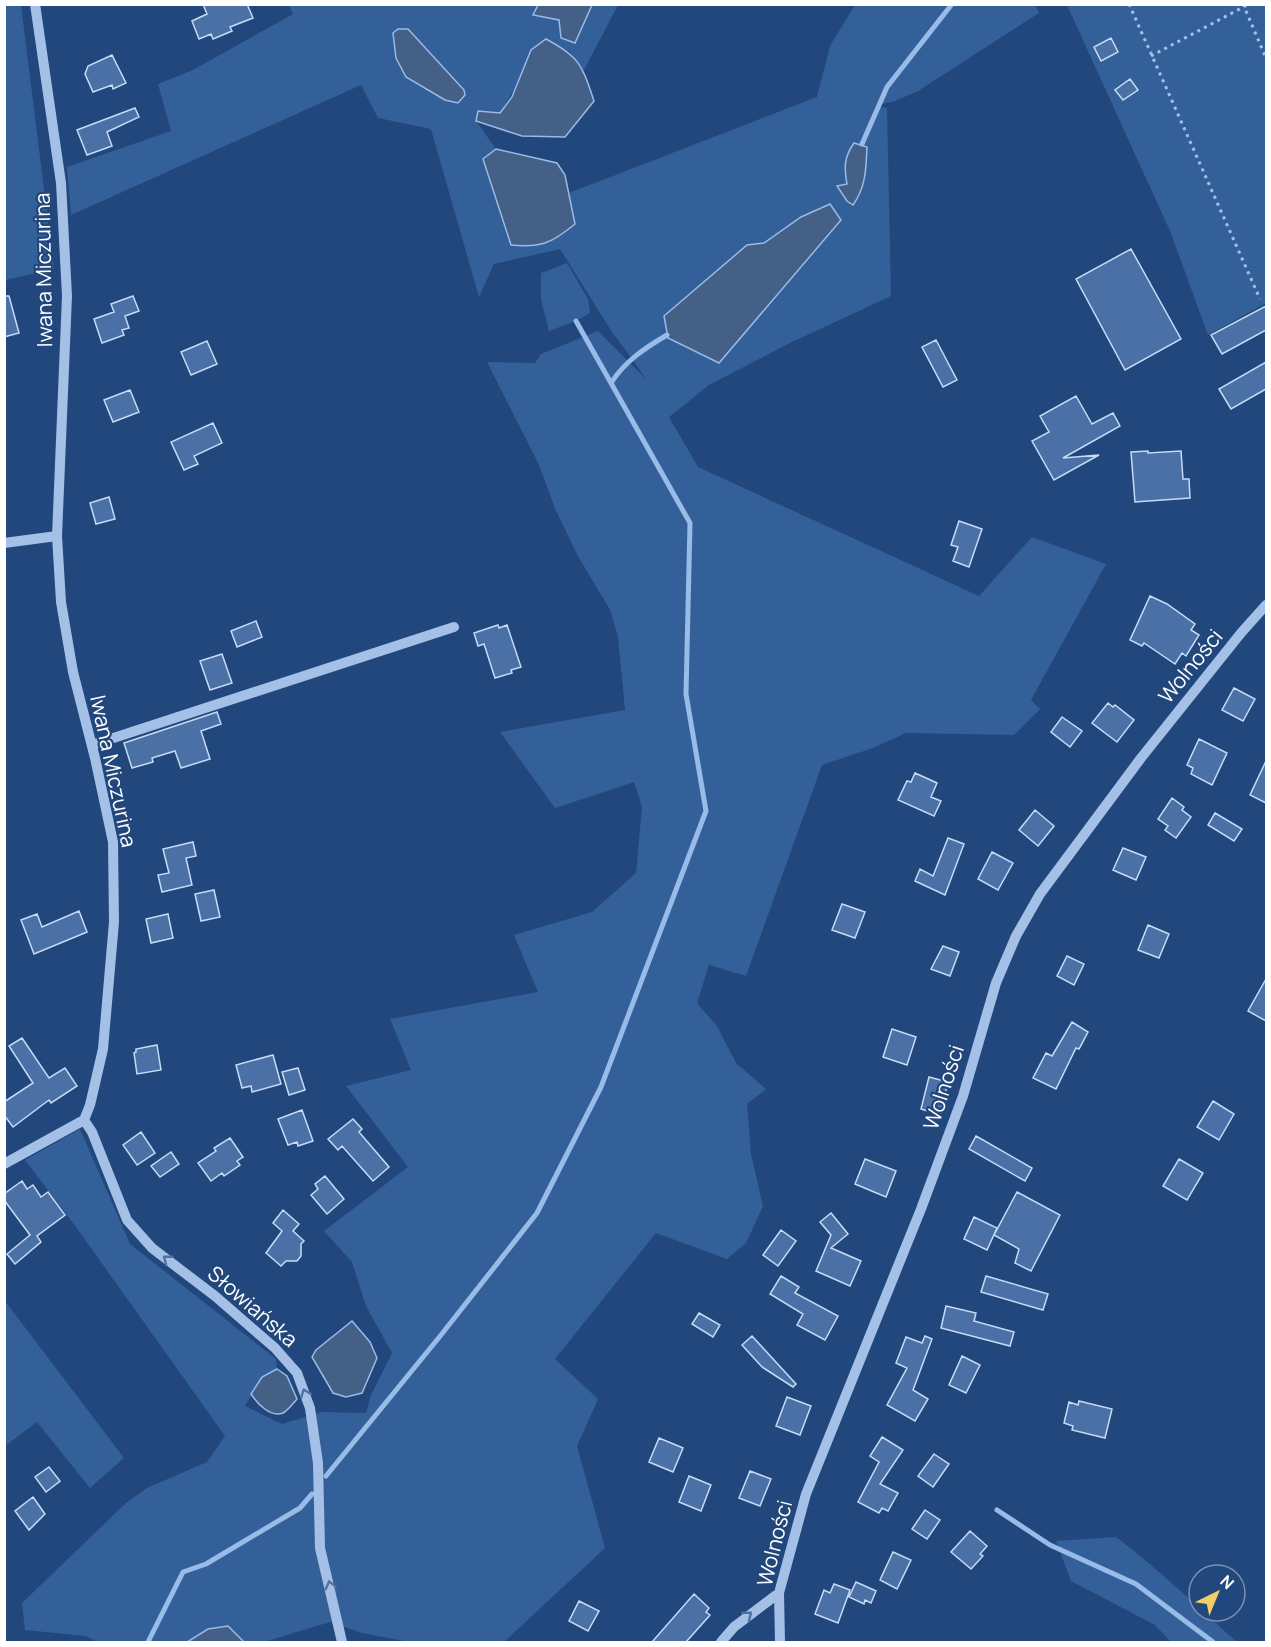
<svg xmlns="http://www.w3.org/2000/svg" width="1271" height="1647" viewBox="0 0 1271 1647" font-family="Manrope,sans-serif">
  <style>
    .green { fill: #34609a }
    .water { fill: #456087; stroke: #98bbe7; stroke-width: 1.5 }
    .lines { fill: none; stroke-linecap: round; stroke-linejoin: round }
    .stream { stroke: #98bbe7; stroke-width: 5 }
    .building { fill: #4a70a5; stroke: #c7dbf5; stroke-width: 1.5 }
    .path { stroke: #a4c0e6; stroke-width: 3; stroke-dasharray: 3 4.5; stroke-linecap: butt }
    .minor { stroke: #a4c0e6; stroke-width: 10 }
    .oneway { stroke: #4f71a1 }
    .labels { text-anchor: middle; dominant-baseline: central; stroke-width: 4.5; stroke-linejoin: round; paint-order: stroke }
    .street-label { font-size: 21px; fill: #fff; stroke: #21477c }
  </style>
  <rect width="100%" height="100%" fill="#21477c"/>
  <path class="green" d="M4 5H21L54 269 5 280Z
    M289 5H538L533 15 559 20 575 43 592 5H618L584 70 569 51 531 50 516 86 500 113 478 112 476 121 496 149 483 159 575 224 569 193 817 97 830 46 855 5H1035L1039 13 918 91 895 101 874 106 887 108 891 296 788 344 709 385 669 417 698 467 979 596 1032 537 1106 564 1031 700 1040 709 1014 735 906 733 873 748 822 765 746 976 709 965 697 1003 717 1026 736 1063 766 1089 747 1104 751 1154 763 1206 746 1243 727 1259 656 1233 555 1359 598 1399 577 1446 605 1548 504 1642H409L362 1633 330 1622 264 1642H97L86 1636 25 1630 22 1603 126 1503 147 1488 207 1462 225 1436 76 1227 25 1160 80 1129 130 1244 276 1359 277 1369 262 1377 245 1406 282 1424 321 1412 366 1413 371 1395 392 1353 366 1306 352 1262 324 1231 408 1167 346 1086 411 1070 390 1019 538 992 514 935 592 912 636 873 642 807 634 782 555 808 500 732 625 710 618 637 610 610 578 556 556 511 539 465 487 362 535 363 541 354 598 331 647 380 610 329 560 249 494 264 479 297 431 129 378 118 361 85 71 215 67 167 171 131 158 84 193 70 293 14Z
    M1067 5H1266V303L1208 335 1170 231Z
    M567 263 588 299 590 313 576 321 549 331 541 300V273Z
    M5 1301 124 1458 90 1488 37 1422 5 1446Z
    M1116 1537C1160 1570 1197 1607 1237 1642H1171L1155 1625 1071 1581 1056 1541Z"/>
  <path class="water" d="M538 5V4L592 5 575 43 561 38 559 20 533 15Z
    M398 29H408L464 90 465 95 458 103 445 100 406 77 396 58 393 33Z
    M546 39C580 57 582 65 594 101L565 137 522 136 476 121 478 111 500 113 512 97 531 50Z
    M854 143 867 147C866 169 866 187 853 205L847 201 837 186 847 184C844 167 844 157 854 143Z
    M496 149 557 163 565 175 575 224C552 243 541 248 511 245L483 159Z
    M830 204 841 220 719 363 668 338 664 316 747 245 764 243 801 217Z
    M352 1321 370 1342 377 1358 362 1393 346 1397 333 1393 312 1357 316 1350Z
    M277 1369 287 1376 297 1399C293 1404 288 1410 283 1413 270 1418 257 1403 251 1394L262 1377Z
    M228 1626 244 1642H187L208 1629Z"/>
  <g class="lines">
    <path class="stream" d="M862 144 887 87 952 4
      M611 383C625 361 645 348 667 335
      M326 1476 441 1335 537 1213 601 1087 706 811 686 694 690 523 576 321
      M997 1510 1050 1545 1136 1584 1213 1642
      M148 1642 183 1572 206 1564 300 1508 312 1494"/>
  </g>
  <path class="building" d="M203 4H247L253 18 230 27 232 31 213 39 211 34 199 39 192 21 207 14Z
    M1111 38 1118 52 1101 61 1094 47Z
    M112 55 126 83 113 89 112 85 93 92 85 74 88 66Z
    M1130 79 1138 90 1123 100 1115 90Z
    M135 108 139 117 107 132 112 146 87 155 77 130Z
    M1131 249 1181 339 1125 370 1076 279Z
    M4 296H9L19 333 4 337Z
    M133 296 139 311 125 316 129 328 122 330 124 335 102 343 94 319 114 312 111 304Z
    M1266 306V330L1222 354 1211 335Z
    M936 340 957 380 943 387 922 347Z
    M207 341 217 364 191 375 181 352Z
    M1266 362V389L1231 409 1219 389Z
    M130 390 139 412 113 422 104 400Z
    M1076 396 1092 424 1113 413 1120 426 1063 458 1099 455 1054 480 1032 441 1049 432 1040 416Z
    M213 423 222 443 194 456 198 464 184 470 171 442Z
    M1148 451V453L1181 451 1183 479H1189L1190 498 1135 502 1131 452Z
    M109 497 115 519 96 524 90 503Z
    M959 521 982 529 969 567 953 561 958 547 951 545Z
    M1150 596 1167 604 1195 624 1191 630 1199 635 1186 656 1182 653 1175 664 1144 643 1142 646 1130 640Z
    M256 621 262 637 237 647 231 631Z
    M498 625 499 628 507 625 521 667 511 670 512 673 495 678 484 644 478 646 474 633Z
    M222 654 232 683 210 690 200 661Z
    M1234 688 1255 699 1243 721 1222 710Z
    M1108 703 1113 707 1115 705 1134 720 1117 742 1092 723Z
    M217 712 221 724 201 731 210 759 181 768 175 751 152 758 153 762 132 768 124 743Z
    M1062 717 1082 731 1070 747 1051 732Z
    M1199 739 1227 753 1212 785 1191 774 1193 768 1187 765Z
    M1266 761V803L1250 795Z
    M915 773 937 783 931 797 941 801 934 816 898 800 907 781 911 782Z
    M1172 798 1184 807 1182 810 1191 817 1176 838 1165 830 1168 826 1158 819Z
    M1035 810 1054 826 1038 846 1019 830Z
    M1215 813 1242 829 1234 841 1208 825Z
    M948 838 964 844 945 895 915 881 920 869 933 876Z
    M193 842 196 856 186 858 192 885 162 892 158 875 169 873 163 849Z
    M1123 848 1146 857 1136 880 1113 870Z
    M992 852 1013 863 998 890 978 879Z
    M214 890 220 917 201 921 195 894Z
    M842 904 865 912 855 938 832 930Z
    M79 911 87 932 34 954 21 920 37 914 42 927Z
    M168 914 173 938 151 943 146 919Z
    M1148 925 1169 934 1159 958 1138 950Z
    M943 946 959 952 950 976 931 969Z
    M1067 956 1084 964 1074 985 1057 976Z
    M1266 979V1021L1248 1011Z
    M1072 1022 1088 1032 1079 1049 1076 1048 1056 1089 1033 1078 1046 1053 1052 1056Z
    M892 1029 916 1037 907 1065 883 1057Z
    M22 1038 49 1078 65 1068 77 1086 51 1103 49 1100 13 1127 4 1115V1102L33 1083 9 1046Z
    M157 1045 161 1070 137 1074 134 1053 136 1052V1049Z
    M273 1055 281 1084 252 1092 251 1086 242 1088 236 1065Z
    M298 1068 305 1090 289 1095 282 1072Z
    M929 1077 948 1082 940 1115 921 1109Z
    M1213 1101 1234 1114 1219 1140 1197 1127Z
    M302 1110 313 1141 298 1146 297 1142 288 1145 278 1119Z
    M353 1119 362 1129 359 1132 389 1167 373 1181 342 1146 338 1150 328 1139Z
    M141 1132 155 1153 137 1165 123 1145Z
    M976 1136 1032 1168 1025 1181 969 1149Z
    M230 1138 243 1157 237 1161 240 1165 224 1176 222 1173 211 1181 198 1163 216 1151 214 1148Z
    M171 1152 179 1164 160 1177 151 1166Z
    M865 1159 896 1171 886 1197 855 1184Z
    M1179 1159 1203 1173 1187 1200 1163 1186Z
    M325 1176 344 1199 327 1214 311 1195 318 1189 315 1184Z
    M22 1181 27 1189 33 1185 41 1197 48 1192 65 1215 37 1236 41 1242 15 1264 7 1254 30 1235 4 1200V1194Z
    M1017 1192 1060 1215 1031 1271 1015 1263 1019 1249 994 1235Z
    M283 1210 299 1224 293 1231 304 1241 301 1244V1256L297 1261H286L281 1266 266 1253 282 1231 273 1223Z
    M831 1213 848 1234 831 1248 861 1261 850 1286 816 1271 831 1235 820 1222Z
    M974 1217 997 1228 987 1250 964 1239Z
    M781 1230 796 1241 778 1266 763 1255Z
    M781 1276 799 1287 795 1293 838 1316 825 1340 797 1325 803 1314 770 1294Z
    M986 1276 1048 1294 1043 1310 981 1292Z
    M946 1306 976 1313 974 1321 1014 1332 1010 1346 941 1328Z
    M699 1313 720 1325 713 1337 692 1324Z
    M752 1336 796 1384 793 1387 762 1367 742 1345Z
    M925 1336 932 1339 913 1390 928 1399 915 1421 887 1405 907 1368 896 1363 906 1337 922 1343Z
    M962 1356 980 1365 966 1393 949 1385Z
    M787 1397 811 1406 800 1435 776 1426Z
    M1079 1401 1112 1409 1105 1438 1072 1430 1073 1426 1064 1423 1069 1402 1078 1405Z
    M882 1437 903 1450 880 1484 898 1493 888 1511 882 1508 879 1513 858 1502 879 1462 870 1456Z
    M659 1438 683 1448 673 1472 649 1462Z
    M934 1454 949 1464 933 1487 918 1476Z
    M49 1467 60 1481 46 1492 35 1477Z
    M750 1471 771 1479 760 1506 739 1498Z
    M689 1476 711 1485 701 1511 679 1502Z
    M33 1497 45 1514 29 1530 15 1511Z
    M925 1510 940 1520 927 1539 912 1529Z
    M970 1531 987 1546 980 1554 983 1556 971 1569 951 1552Z
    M893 1552 911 1560 897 1589 880 1580Z
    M856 1582 876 1591 871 1603 865 1600 864 1604 849 1597Z
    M834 1584 850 1590 838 1623 815 1614 824 1590 830 1593Z
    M694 1594 709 1608 706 1612 710 1615 686 1642H652Z
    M579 1601 599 1611 588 1631 569 1621Z"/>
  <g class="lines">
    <path class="path" d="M1129 4 1260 299
      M1243 4 1266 58
      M1151 56 1249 4"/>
    <path class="minor" d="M35 4 61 183 67 296 57 536 61 602 73 672 95 758 113 842 114 922 103 1049 90 1105 84 1120
      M4 543 57 536
      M92 745 454 627
      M84 1120 92 1132 127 1220 152 1248 215 1296 275 1348 297 1373 310 1408 318 1463 320 1548 342 1642
      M4 1164 84 1120
      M721 1642 734 1627 779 1593
      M780 1642 779 1593 806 1494 921 1209 963 1096 996 983 1016 936 1040 894 1141 758 1241 633 1266 605"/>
  </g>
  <defs><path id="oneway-chevron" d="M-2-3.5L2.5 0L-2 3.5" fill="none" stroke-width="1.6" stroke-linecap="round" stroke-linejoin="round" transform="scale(1.5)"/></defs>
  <g class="oneway">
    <use href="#oneway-chevron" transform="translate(167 1259) rotate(-142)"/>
    <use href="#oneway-chevron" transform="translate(305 1393) rotate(-111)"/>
    <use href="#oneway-chevron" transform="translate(330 1585) rotate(-104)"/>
    <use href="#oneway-chevron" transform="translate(748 1615) rotate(-39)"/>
  </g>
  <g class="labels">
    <g class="street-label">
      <text transform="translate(43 270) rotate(-91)">Iwana Miczurina</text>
      <text transform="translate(1190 666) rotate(-51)">Wolności</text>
      <text transform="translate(114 771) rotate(78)">Iwana Miczurina</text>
      <text transform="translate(943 1087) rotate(-72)">Wolności</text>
      <text transform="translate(253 1306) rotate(41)">Słowiańska</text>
      <text transform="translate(774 1543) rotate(-76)">Wolności</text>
    </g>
  </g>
  <rect width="1271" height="1647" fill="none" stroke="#ffffff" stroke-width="12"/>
  <g transform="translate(1217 1593) rotate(43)"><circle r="28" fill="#21477c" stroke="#7a91b0" stroke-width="1.5"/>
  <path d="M0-4.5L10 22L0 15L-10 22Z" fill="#f2cd66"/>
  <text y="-9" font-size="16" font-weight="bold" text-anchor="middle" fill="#ffffff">N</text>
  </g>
</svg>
